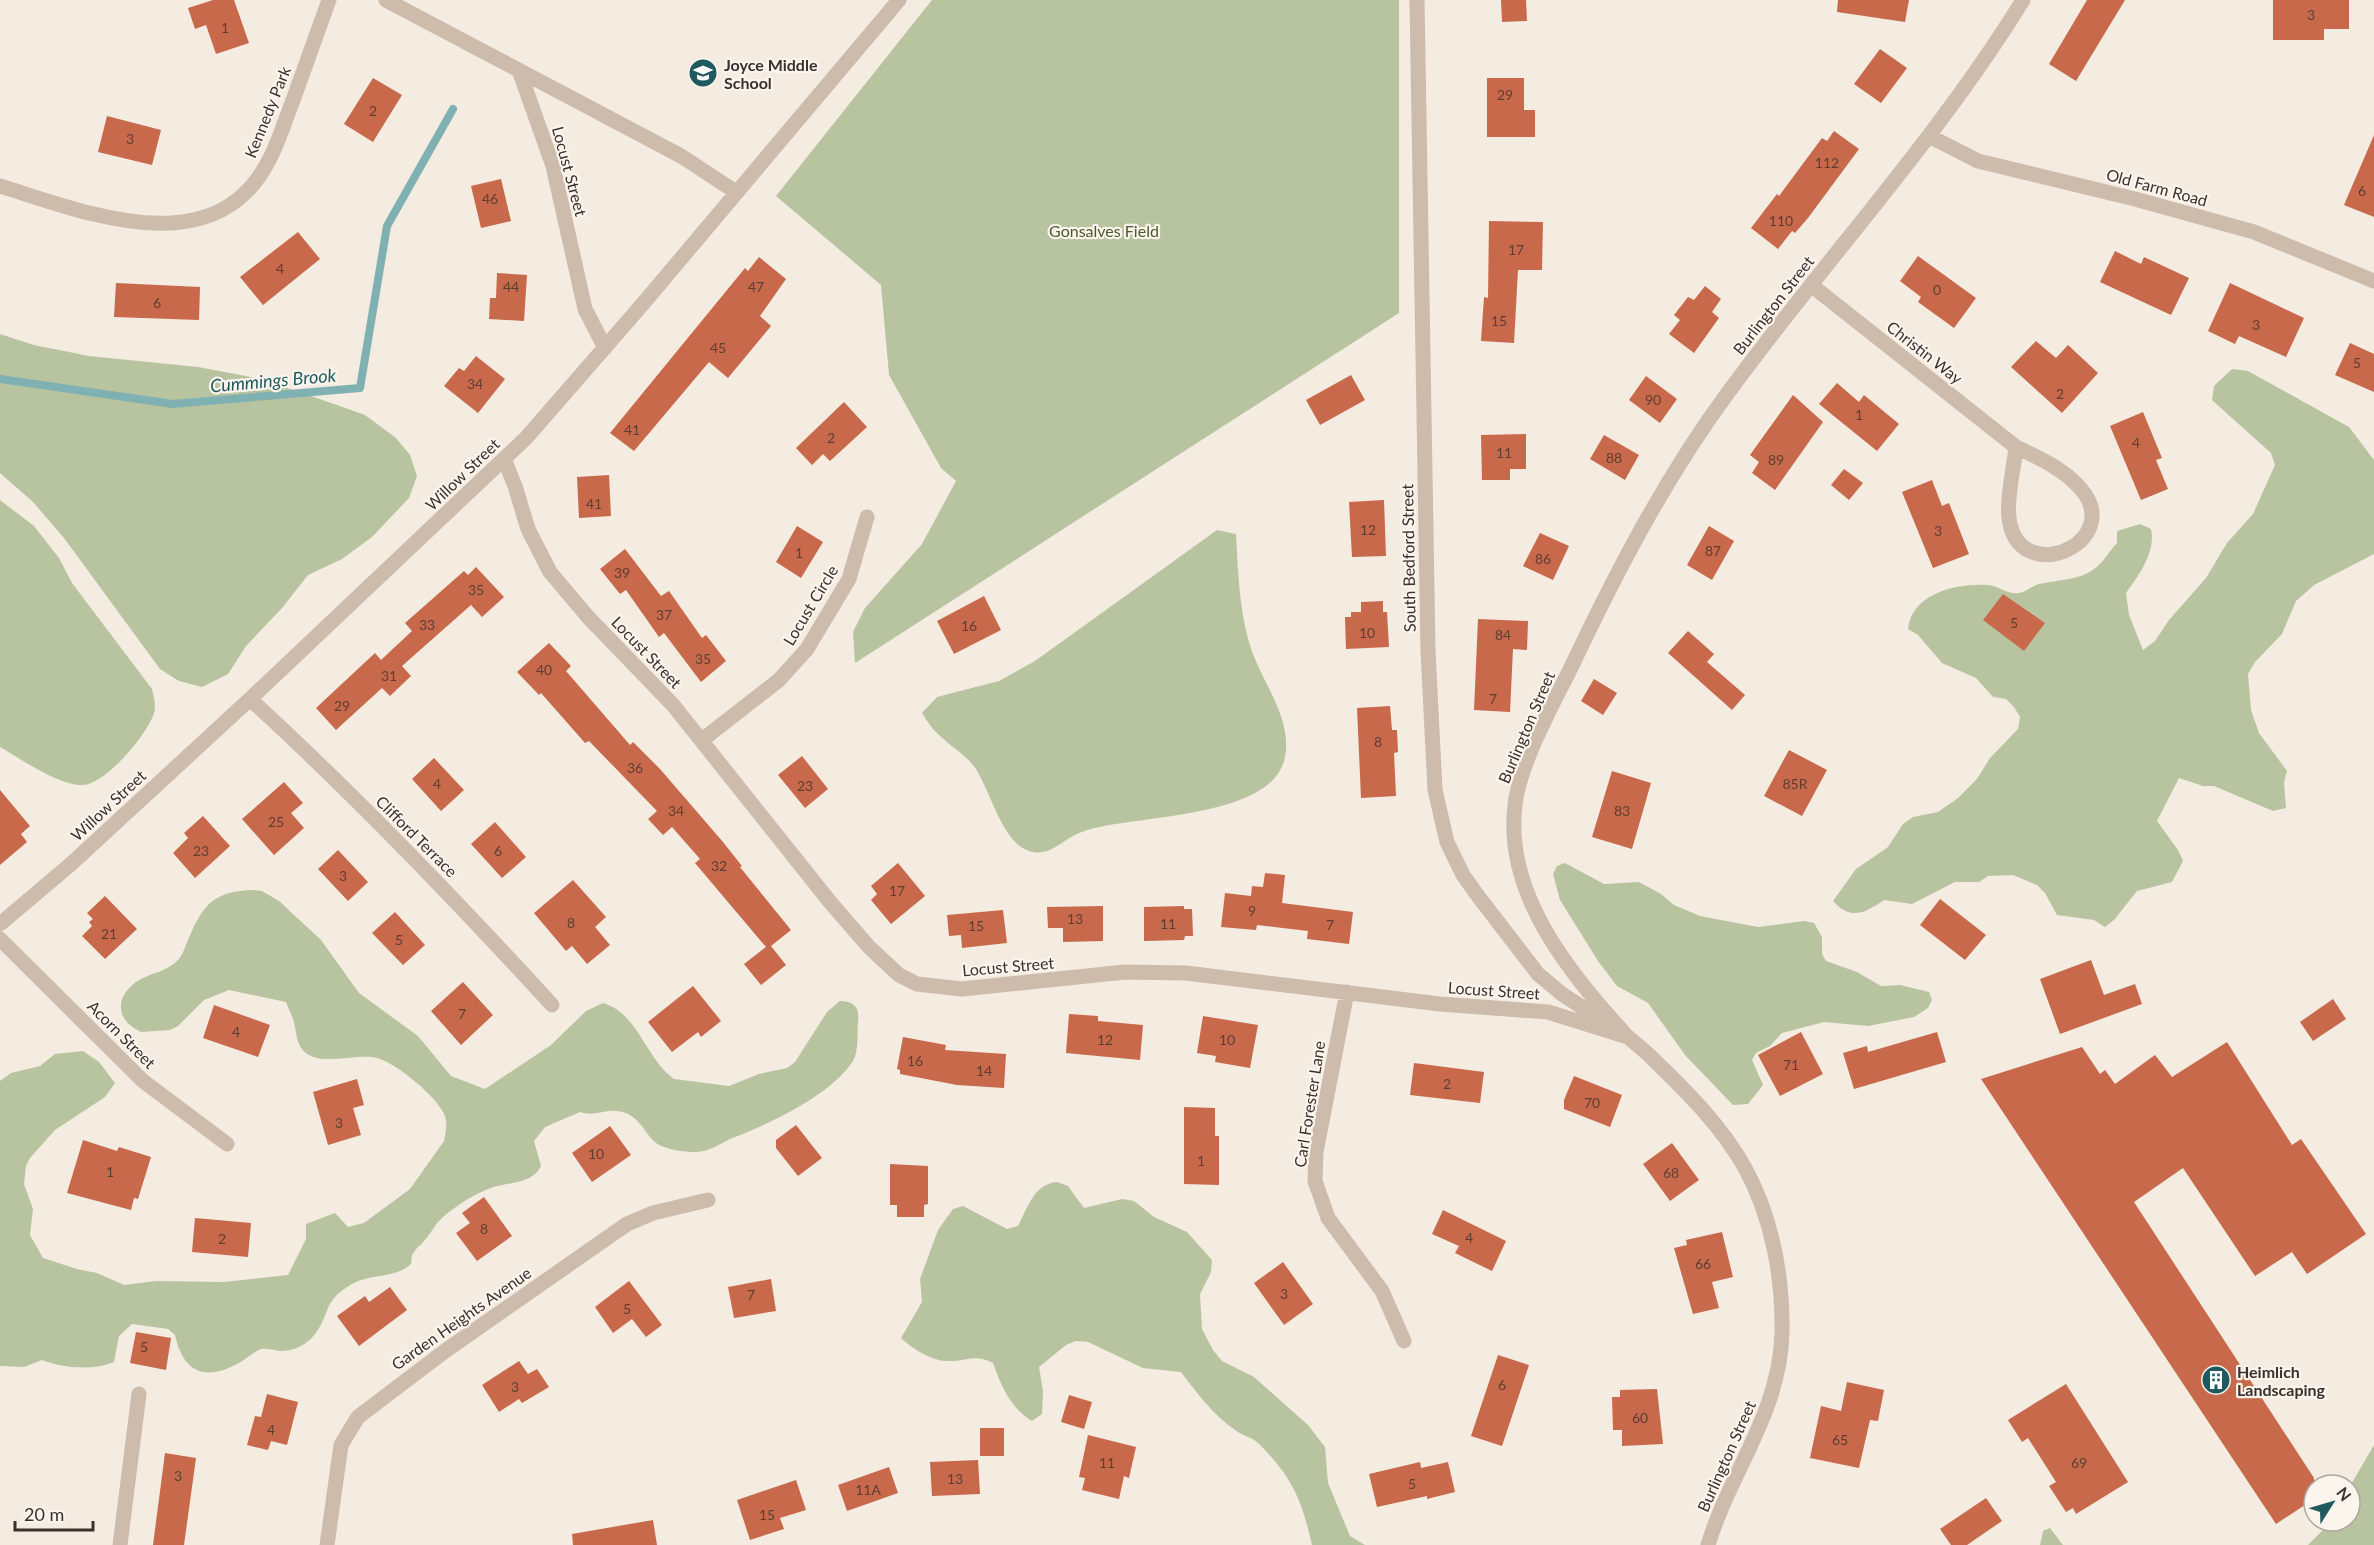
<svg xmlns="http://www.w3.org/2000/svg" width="2374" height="1545" viewBox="0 0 2374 1545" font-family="Lato,sans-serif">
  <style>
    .green { fill: #b8c4a0 }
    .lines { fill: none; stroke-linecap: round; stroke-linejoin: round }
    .stream { stroke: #7fb0b2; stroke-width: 8 }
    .building { fill: #c8694b }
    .minor { stroke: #cdbbac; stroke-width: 15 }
    .labels { text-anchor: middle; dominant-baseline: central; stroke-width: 4.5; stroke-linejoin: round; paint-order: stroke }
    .number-label { font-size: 14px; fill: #5e3e33 }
    .poi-label { font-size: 16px; font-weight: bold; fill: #3b302b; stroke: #fbf5ee; text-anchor: start }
    .street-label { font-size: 16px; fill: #3b302b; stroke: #fbf5ee }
    .park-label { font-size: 16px; fill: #4a5a2e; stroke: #fbf5ee }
    .water-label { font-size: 18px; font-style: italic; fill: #1f5a5e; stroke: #fbf5ee }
  </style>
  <rect width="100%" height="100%" fill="#f4ebe1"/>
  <path class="green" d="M932 0H1399V313L855 663 853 632 865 608 922 544 956 481 941 468 889 375 881 285 776 196Z
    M0 334 34 345 89 356 198 367 251 377 297 391 365 415 396 438 410 455 417 476 409 498 372 537 342 559 308 575 282 608 246 646 228 674 202 687 179 681 160 669 64 538 33 502 0 473Z
    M2232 369 2248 371 2349 427 2374 460V554L2314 585 2296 601 2282 634 2255 662 2248 674 2251 710 2259 733 2287 771 2284 782 2286 808 2273 811 2214 786H2203L2179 778 2157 821 2178 850 2183 861 2172 882 2137 891 2114 920 2105 927 2094 920 2057 915 2045 893 2037 885 2013 875 1988 876 1979 882H1955L1912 904 1884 900C1865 913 1851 921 1833 901L1856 869 1888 847 1903 824 1913 817 1938 812 1958 798 1977 779 1990 758 2018 729 2020 717 2014 707 2006 699 1993 697 1976 678 1942 663 1918 635 1908 629C1912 593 1957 583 1988 585 2000 586 2007 595 2019 593 2026 592 2032 586 2039 584 2061 579 2083 581 2100 564 2106 558 2110 550 2117 543V531L2140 524 2151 529C2156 552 2139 575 2126 593L2129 615 2143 650 2155 641 2169 620 2206 578 2227 543 2253 514 2275 465 2271 453 2212 400 2214 386Z
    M0 500 34 526 59 558 72 583 152 689C154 698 157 707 153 716 145 736 106 784 83 785 59 786 21 759 0 747Z
    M1217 530 1236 534C1238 570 1239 607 1249 642 1259 679 1293 717 1285 757 1273 821 1129 814 1082 832 1063 838 1051 858 1029 851 1001 842 990 787 973 765 963 753 949 745 939 735 932 729 927 721 922 713L937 697 999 681 1035 661Z
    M1565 863 1604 884 1639 882 1661 894 1674 905 1700 916 1758 927 1804 921 1814 923 1822 937V954L1826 961 1857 972 1881 986 1900 985 1929 992 1932 1000 1928 1008 1914 1017 1868 1026 1824 1022 1782 1033 1770 1046 1756 1053 1752 1060 1763 1085 1748 1104 1733 1105 1685 1055 1648 1003 1617 986 1598 961 1560 900 1553 874 1557 866Z
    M253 890 262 891 279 901 321 940 359 993 418 1036 451 1076 485 1089 551 1045 586 1011 603 1003C639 1014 645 1058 674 1079L729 1086 759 1074 787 1068 795 1062 827 1012 840 1001C853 1001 860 1007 858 1021 857 1032 859 1051 853 1061 831 1095 771 1123 735 1137 722 1142 710 1152 696 1152 685 1152 666 1150 656 1143 646 1135 641 1120 628 1114 608 1105 598 1118 580 1112L545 1127 534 1141 541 1166C531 1186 506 1181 488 1189 471 1196 445 1212 435 1226 429 1235 425 1241 417 1248L412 1255 411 1264C395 1279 372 1273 352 1284 322 1301 331 1313 315 1334 307 1345 292 1352 279 1351 274 1350 266 1348 261 1349 253 1352 245 1360 237 1364 203 1382 183 1371 175 1335L168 1329 132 1324 119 1336 114 1362C92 1371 63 1368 42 1360L24 1367 0 1366V1081L11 1073 40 1066 55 1054 83 1051 99 1062 115 1083 105 1097 55 1130 30 1158 26 1166 24 1184 33 1209 30 1235 43 1258 77 1269 97 1273 124 1285 156 1281 224 1282 288 1275 306 1239V1224L335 1213 348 1227 364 1223 410 1189 444 1141C446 1132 448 1122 444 1114 436 1096 396 1063 377 1058 359 1053 326 1065 309 1055 295 1047 297 1031 293 1019 291 1013 288 1008 286 1002L229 990 204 1000 178 1026 170 1030 141 1032C115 1020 114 996 139 980 151 973 165 972 176 962 183 956 185 946 189 938 203 903 216 891 253 890Z
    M1057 1182 1068 1186 1084 1208 1122 1199 1134 1201 1154 1217 1187 1232 1212 1260 1211 1272 1200 1294 1202 1329 1213 1350 1222 1361 1254 1377 1308 1425 1325 1447 1328 1483 1350 1536 1365 1545H1312C1302 1500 1292 1477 1259 1444 1253 1437 1242 1436 1235 1430 1213 1415 1197 1393 1181 1372L1143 1368 1088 1342 1076 1341 1066 1345 1039 1367 1043 1391 1042 1414 1032 1421C1010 1408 1001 1385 993 1363 974 1353 966 1362 947 1361 932 1361 911 1348 901 1338L922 1302 920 1279 938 1230 953 1209 963 1206 1007 1229 1018 1226C1028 1207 1034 1184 1057 1182Z
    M2374 1445V1545H2308L2332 1521H2350V1486Z
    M2050 1528 2063 1545H2040L2043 1531Z"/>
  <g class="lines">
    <path class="stream" d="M0 379 173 404 360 388 387 226 453 109"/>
  </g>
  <path class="building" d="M213 0H234L249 43 216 54 206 25 195 29 188 8Z
    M1501 0H1526L1527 21 1502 22Z
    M1838 0H1909L1905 22 1837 12Z
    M2087 0H2125L2076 81 2049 64Z
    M2273 0H2349V29H2324V40H2273Z
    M1880 49 1907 68 1881 103 1854 84Z
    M373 78 402 95 373 142 344 124Z
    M1487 78H1524V110H1535V137H1487Z
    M107 116 161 130 152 165 98 152Z
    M1834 131 1859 149 1808 218 1795 233 1792 231 1778 249 1751 228 1777 194 1779 196 1822 138 1827 141Z
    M2374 135V217L2344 205Z
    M501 179 511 221 481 228 471 186Z
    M1489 221 1543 222 1542 270H1518L1514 343 1481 341 1484 297 1488 298Z
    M298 232 320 259 263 305 240 277Z
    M2115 251 2141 264 2144 257 2189 278 2171 315 2100 282Z
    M1918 256 1976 298 1954 328 1918 302 1921 297 1900 281Z
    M759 257 786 279 760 316 771 326 728 378 709 362 634 451 610 433 745 268 748 271Z
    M497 273 527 275 524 321 489 319 490 298H496Z
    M116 283 200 287 199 320 114 317Z
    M2230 283 2304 318 2286 357 2239 336 2235 344 2208 331Z
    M1705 286 1721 299 1712 312 1719 318 1694 353 1669 334 1680 320 1674 315 1688 297 1694 300Z
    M2036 341 2056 358 2068 345 2098 373 2062 413 2011 367Z
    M2350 343 2374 354V392L2335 375Z
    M476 356 505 379 478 413 444 386 459 368 464 371Z
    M1351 375 1365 400 1320 425 1306 400Z
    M1646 376 1677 399 1660 423 1629 400Z
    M1837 383 1859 402 1864 395 1899 424 1877 451 1819 404Z
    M1793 395 1823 422 1775 490 1752 473 1759 462 1750 455Z
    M844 402 867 427 830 461 823 454 812 465 796 448Z
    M2143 412 2162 458 2156 460 2168 489 2141 500 2110 426Z
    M1526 434V469H1510V480H1482L1481 435Z
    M1604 435 1639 455 1625 480 1590 459Z
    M1844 469 1863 483 1849 500 1831 485Z
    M609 475 611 516 579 518 577 477Z
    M1932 480 1942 506 1949 503 1969 554 1933 568 1902 492Z
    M1384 500 1386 556 1352 557 1349 502Z
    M797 526 823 542 801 578 776 562Z
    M1709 526 1734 541 1712 580 1687 565Z
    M1540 533 1569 546 1553 580 1523 566Z
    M625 549 661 596 669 591 702 638 706 635 726 661 701 682 664 633 659 637 626 590 620 594 600 569Z
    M476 567 504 597 482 617 471 605 402 666 411 676 390 696 382 688 336 730 316 708 375 653 381 660 412 631 405 623 464 571 468 575Z
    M2003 594 2045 623 2024 651 1983 620Z
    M984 596 1001 630 954 654 937 621Z
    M1383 601V612H1387L1389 647 1346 649 1345 617H1351V612H1361V602Z
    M1478 619 1528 621 1527 650 1513 649 1510 712 1474 710Z
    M1688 631 1714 654 1707 662 1745 695 1732 710 1668 653Z
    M549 643 571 666 566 671 630 745 633 742 660 769 723 842 742 866 740 867 791 930 771 946 786 965 761 985 744 964 766 947 695 863 700 859 672 827 663 835 648 819 657 811 589 741 585 743 541 693 539 695 517 672Z
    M1594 679 1617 693 1603 715 1581 701Z
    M1390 706 1392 730H1397L1398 752 1394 753 1396 796 1361 798 1357 708Z
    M1789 750 1827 770 1802 816 1764 796Z
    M802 756 828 789 805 808 778 775Z
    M434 758 464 790 441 811 412 779Z
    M1612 771 1651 783 1632 849 1592 837Z
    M284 782 303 803 291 813 304 828 274 855 242 819Z
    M0 790 30 826 21 834 27 842 0 865Z
    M203 816 230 846 195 878 173 853 188 838 184 833Z
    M495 822 526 857 502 878 471 844Z
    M338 850 368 882 348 901 318 869Z
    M898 863 925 896 891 924 871 900 877 894 871 886Z
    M1265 873 1285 875 1282 903 1353 912 1349 944 1307 939 1308 931 1257 925 1256 930 1221 927 1225 893 1251 896 1252 886 1263 887Z
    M573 880 606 917 595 927 610 945 587 964 572 946 566 951 534 913Z
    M105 896 137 929 105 959 82 936 92 926 89 922 93 919 87 913Z
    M1940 899 1986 935 1965 960 1920 925Z
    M1103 906V941L1063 942V928H1048L1047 907Z
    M1184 906V909H1192L1193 936H1185L1184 940 1144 941V907Z
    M1003 910 1007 943 962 948 961 935 949 936 947 915Z
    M395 912 425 945 403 965 372 933Z
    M2091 960 2104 995 2135 984 2142 1004 2060 1034 2040 979Z
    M463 982 493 1015 461 1045 431 1011Z
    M693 986 721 1021 701 1037 698 1032 672 1052 648 1022Z
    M2333 999 2346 1019 2313 1041 2300 1022Z
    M214 1005 270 1025 258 1057 203 1038Z
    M1069 1014 1098 1016V1021L1143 1025 1140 1060 1066 1053Z
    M1203 1016 1258 1025 1250 1068 1215 1062 1216 1056 1197 1053Z
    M1801 1032 1823 1074 1780 1096 1758 1055Z
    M1937 1032 1946 1062 1854 1089 1843 1053 1867 1046 1868 1052Z
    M903 1037 946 1045 945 1050 1006 1054 1004 1088 957 1085 900 1074V1070L897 1069Z
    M2227 1042 2292 1145 2301 1139 2366 1234 2307 1274 2292 1252 2255 1276 2183 1168 2134 1202 2314 1478V1499L2276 1524 1981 1079 2082 1047 2100 1074 2105 1070 2115 1084 2155 1055 2172 1077Z
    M1414 1063 1484 1072 1480 1103 1410 1095Z
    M1574 1076 1622 1095 1610 1127 1564 1109V1100Z
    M357 1079 364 1105 353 1108 361 1135 328 1145 313 1092Z
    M1184 1107 1215 1108V1136H1219V1185L1184 1184Z
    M796 1125 822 1158 798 1176 776 1148V1140Z
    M610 1126 631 1155 592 1182 572 1153Z
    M83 1140 117 1151 119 1147 151 1157 138 1199 134 1198 131 1210 67 1193Z
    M1672 1143 1699 1180 1670 1201 1643 1164Z
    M890 1164 928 1166V1204L924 1205V1217H897V1205H890Z
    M484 1197 512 1236 477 1261 456 1233 470 1223 462 1213Z
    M1443 1210 1506 1241 1492 1271 1455 1253 1459 1246 1432 1234Z
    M195 1218 251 1223 248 1257 192 1252Z
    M1722 1232 1733 1277 1712 1282 1719 1308 1693 1314 1674 1248 1687 1245 1686 1240Z
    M1283 1262 1313 1304 1284 1325 1254 1283Z
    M771 1279 776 1311 734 1318 728 1287Z
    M629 1281 662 1325 646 1337 632 1319 613 1333 595 1307Z
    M390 1287 407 1310 359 1346 337 1316 365 1296 369 1302Z
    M136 1332 171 1338 166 1370 130 1363Z
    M1498 1355 1529 1365 1502 1446 1471 1436Z
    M519 1361 528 1374 537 1369 549 1387 522 1403 519 1399 499 1412 482 1385Z
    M1847 1382 1884 1390 1878 1421 1870 1420 1859 1468 1810 1458 1821 1406 1841 1411Z
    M2066 1384 2128 1482 2076 1514 2073 1508 2066 1512 2049 1486 2056 1482 2028 1438 2022 1442 2008 1420Z
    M1657 1389 1663 1444 1622 1446V1430H1613L1612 1397H1620V1390Z
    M267 1394 298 1402 287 1445 271 1441 268 1450 247 1445 255 1416 261 1417Z
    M1069 1395 1092 1402 1084 1429 1061 1422Z
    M980 1428H1004V1456H980Z
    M1088 1435 1136 1447 1129 1478 1124 1476 1119 1499 1082 1490 1085 1478 1079 1477Z
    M165 1453 196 1458 184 1545H153Z
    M978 1460 980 1494 932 1496 930 1462Z
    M1420 1462 1421 1468 1448 1462 1455 1492 1427 1499V1496L1377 1507 1369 1474Z
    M889 1467 898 1493 847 1511 838 1485Z
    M796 1480 806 1510 780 1518 784 1529 750 1540 737 1500Z
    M1986 1498 2002 1521 1967 1545H1951L1940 1529Z
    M653 1520 657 1545H573L572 1534Z"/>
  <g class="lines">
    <path class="minor" d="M386 0 681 156 736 192
      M1417 0 1428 651 1435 790 1447 842 1463 875 1478 896 1538 974 1562 994 1606 1023
      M520 73 553 166 585 309 605 348
      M1929 136 1978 161 2135 199 2254 232 2374 281
      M0 186C85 212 213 266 268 162 278 144 284 123 292 103 304 69 317 34 329 0
      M1811 285 2016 447C2014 468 2005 504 2010 524 2024 587 2125 541 2081 489 2064 469 2039 458 2016 447
      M504 459 515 486 528 529 550 572 588 617 673 705 830 902 869 947 899 975 917 984 962 989 1125 972 1186 973 1440 1004 1548 1012 1628 1037
      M250 699C356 796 455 899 552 1005
      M702 740 779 680 807 649 849 579 867 517
      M0 924 71 864 250 699 526 438 641 306 899 0
      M0 939 143 1081 227 1144
      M1347 992 1316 1152 1315 1181 1328 1218 1382 1291 1404 1341
      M120 1545 139 1394
      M327 1545 341 1445 358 1417 445 1351 627 1224 653 1213 708 1200
      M1708 1545C1730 1472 1780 1413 1782 1333 1783 1277 1772 1217 1745 1168 1721 1125 1686 1091 1652 1058 1643 1049 1633 1042 1625 1034 1569 972 1504 894 1515 805 1520 760 1557 698 1577 655 1621 563 1669 472 1730 390 1826 259 1938 138 2023 0"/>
  </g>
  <defs>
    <g id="school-disc" transform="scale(1.5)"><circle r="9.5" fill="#1f5a5e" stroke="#fbf5ee"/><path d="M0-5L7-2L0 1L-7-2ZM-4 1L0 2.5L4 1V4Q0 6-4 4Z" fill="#fff"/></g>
    <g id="building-disc" transform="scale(1.5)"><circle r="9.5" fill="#1f5a5e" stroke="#fbf5ee"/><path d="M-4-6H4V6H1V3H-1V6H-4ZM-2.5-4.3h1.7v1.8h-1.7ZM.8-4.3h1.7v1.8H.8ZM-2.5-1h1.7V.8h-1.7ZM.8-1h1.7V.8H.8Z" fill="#fff"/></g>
  </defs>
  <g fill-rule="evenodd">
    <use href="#school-disc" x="703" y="73"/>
    <use href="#building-disc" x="2216" y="1380"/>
  </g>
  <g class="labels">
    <g class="number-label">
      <text x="2311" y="14">3</text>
      <text x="225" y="27">1</text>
      <text x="1505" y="94">29</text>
      <text x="373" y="110">2</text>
      <text x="130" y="138">3</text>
      <text x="1827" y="162">112</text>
      <text x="2362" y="190">6</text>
      <text x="490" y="198">46</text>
      <text x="1781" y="220">110</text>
      <text x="1516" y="249">17</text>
      <text x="280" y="268">4</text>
      <text x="511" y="286">44</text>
      <text x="756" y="286">47</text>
      <text x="1937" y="289">0</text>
      <text x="157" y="302">6</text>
      <text x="1499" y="320">15</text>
      <text x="2256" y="324">3</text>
      <text x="718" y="347">45</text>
      <text x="2357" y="362">5</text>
      <text x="475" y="383">34</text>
      <text x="2060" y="393">2</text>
      <text x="1653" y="399">90</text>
      <text x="1859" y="414">1</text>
      <text x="632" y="429">41</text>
      <text x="831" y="437">2</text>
      <text x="2136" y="442">4</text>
      <text x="1504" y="452">11</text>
      <text x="1614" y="457">88</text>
      <text x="1776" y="459">89</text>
      <text x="594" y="503">41</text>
      <text x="1368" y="529">12</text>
      <text x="1938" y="530">3</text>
      <text x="1713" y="550">87</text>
      <text x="799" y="552">1</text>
      <text x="1543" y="558">86</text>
      <text x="622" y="572">39</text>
      <text x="476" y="589">35</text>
      <text x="664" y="614">37</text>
      <text x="2014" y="622">5</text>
      <text x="427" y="624">33</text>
      <text x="969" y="625">16</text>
      <text x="1367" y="632">10</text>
      <text x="1503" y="634">84</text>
      <text x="703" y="658">35</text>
      <text x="544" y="669">40</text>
      <text x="389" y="675">31</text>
      <text x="1493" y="698">7</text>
      <text x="342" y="705">29</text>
      <text x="1378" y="741">8</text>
      <text x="635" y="767">36</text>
      <text x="437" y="783">4</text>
      <text x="1795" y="783">85R</text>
      <text x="805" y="785">23</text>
      <text x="676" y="810">34</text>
      <text x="1622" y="810">83</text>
      <text x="276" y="821">25</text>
      <text x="201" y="850">23</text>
      <text x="498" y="850">6</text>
      <text x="719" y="865">32</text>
      <text x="343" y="875">3</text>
      <text x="897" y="890">17</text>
      <text x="1252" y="910">9</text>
      <text x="1075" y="918">13</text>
      <text x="571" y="922">8</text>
      <text x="1168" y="923">11</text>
      <text x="1330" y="924">7</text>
      <text x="976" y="925">15</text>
      <text x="109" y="933">21</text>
      <text x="399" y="939">5</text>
      <text x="462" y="1013">7</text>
      <text x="236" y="1031">4</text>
      <text x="1105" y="1039">12</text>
      <text x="1227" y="1039">10</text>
      <text x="915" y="1060">16</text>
      <text x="1791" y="1064">71</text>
      <text x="984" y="1070">14</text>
      <text x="1447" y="1083">2</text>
      <text x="1592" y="1102">70</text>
      <text x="339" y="1122">3</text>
      <text x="596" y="1153">10</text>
      <text x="1201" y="1160">1</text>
      <text x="110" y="1171">1</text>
      <text x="1671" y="1172">68</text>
      <text x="484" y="1228">8</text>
      <text x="1469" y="1237">4</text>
      <text x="222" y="1238">2</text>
      <text x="1703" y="1263">66</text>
      <text x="1284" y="1293">3</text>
      <text x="751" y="1294">7</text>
      <text x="627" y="1308">5</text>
      <text x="144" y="1346">5</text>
      <text x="1502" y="1384">6</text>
      <text x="515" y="1386">3</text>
      <text x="1640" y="1417">60</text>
      <text x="271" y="1429">4</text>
      <text x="1840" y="1439">65</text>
      <text x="1107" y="1462">11</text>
      <text x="2079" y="1462">69</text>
      <text x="178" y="1475">3</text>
      <text x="955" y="1478">13</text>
      <text x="1412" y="1483">5</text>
      <text x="868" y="1489">11A</text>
      <text x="767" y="1514">15</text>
    </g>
    <g class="poi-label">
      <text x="724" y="64">Joyce Middle<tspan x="724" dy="18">School</tspan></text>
      <text x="2237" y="1371">Heimlich<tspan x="2237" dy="18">Landscaping</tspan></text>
    </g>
    <g class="street-label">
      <text transform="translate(267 112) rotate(-68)">Kennedy Park</text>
      <text transform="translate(570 171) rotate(75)">Locust Street</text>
      <text transform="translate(2157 187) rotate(15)">Old Farm Road</text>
      <text transform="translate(1773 305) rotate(-52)">Burlington Street</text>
      <text transform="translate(1925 352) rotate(38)">Christin Way</text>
      <text transform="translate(462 474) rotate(-44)">Willow Street</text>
      <text transform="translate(1408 558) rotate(-91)">South Bedford Street</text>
      <text transform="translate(810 605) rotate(-59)">Locust Circle</text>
      <text transform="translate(647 652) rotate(46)">Locust Street</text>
      <text transform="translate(1526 727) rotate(-67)">Burlington Street</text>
      <text transform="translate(108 805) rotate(-43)">Willow Street</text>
      <text transform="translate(417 836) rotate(45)">Clifford Terrace</text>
      <text transform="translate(1008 966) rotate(-5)">Locust Street</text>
      <text transform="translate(1494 990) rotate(4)">Locust Street</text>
      <text transform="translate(122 1034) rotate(45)">Acorn Street</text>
      <text transform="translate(1309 1104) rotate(-81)">Carl Forester Lane</text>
      <text transform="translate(461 1318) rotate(-35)">Garden Heights Avenue</text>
      <text transform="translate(1726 1456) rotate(-66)">Burlington Street</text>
    </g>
    <g class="park-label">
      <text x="1104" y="230">Gonsalves Field</text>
    </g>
    <g class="water-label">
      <text transform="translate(273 380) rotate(-5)">Cummings Brook</text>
    </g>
  </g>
  <g transform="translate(2332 1503) rotate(53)"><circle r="28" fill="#fbf5ee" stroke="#aea6a0" stroke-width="1.5"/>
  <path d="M0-4.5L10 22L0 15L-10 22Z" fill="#1f5a5e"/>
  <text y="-9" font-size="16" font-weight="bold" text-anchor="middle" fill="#3b302b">N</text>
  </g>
  <path d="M15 1521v9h78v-9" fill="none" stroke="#3b302b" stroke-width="3"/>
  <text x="24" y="1521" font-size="18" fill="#3b302b" stroke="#fbf5ee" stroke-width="4.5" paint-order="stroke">20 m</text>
</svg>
